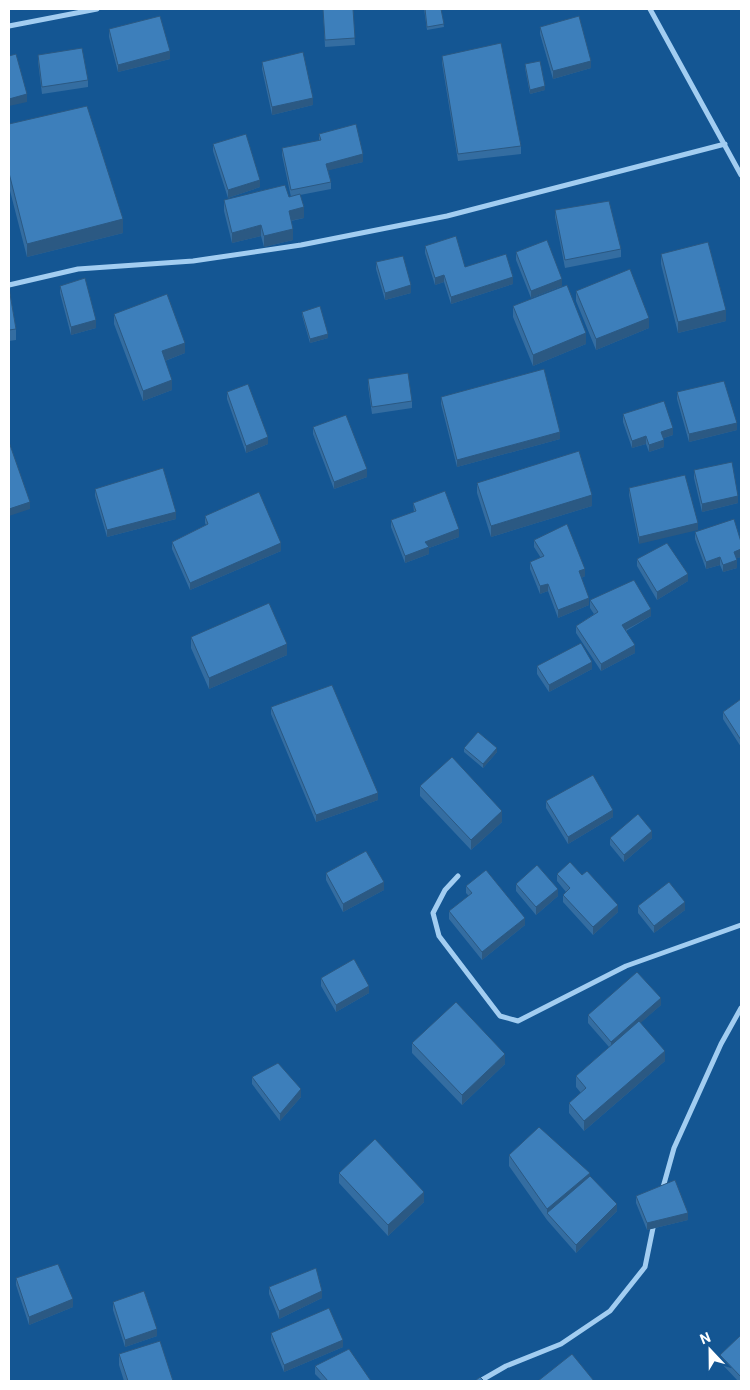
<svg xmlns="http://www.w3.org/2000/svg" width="750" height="1390" viewBox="0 0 750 1390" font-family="Roboto,sans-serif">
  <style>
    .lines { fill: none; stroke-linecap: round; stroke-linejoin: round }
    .minor { stroke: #a2cdf1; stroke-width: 5 }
    .wall { fill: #346da1 }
    .shaded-wall { fill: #2b5983 }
    .building { fill: #3d7fbb; stroke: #2b5983 }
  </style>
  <rect width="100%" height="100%" fill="#145693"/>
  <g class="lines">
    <path class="minor" d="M650 9 741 175
      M9 26 97 9
      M9 285 78 269 193 261 301 245 447 216 725 144
      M458 876 445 890 433 913 439 936 500 1016 518 1021 626 966 741 925
      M662 1191 674 1148 721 1044 741 1008
      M480 1381 506 1366 561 1344 610 1311 645 1267 654 1223"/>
  </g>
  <path class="wall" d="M323 9H353L355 45 325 47Z
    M424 9H441L444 27 427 30Z
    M540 27 591 68 553 79 540 34Z
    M109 29 170 59 118 72 109 37Z
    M38 55 88 80V87L42 94 38 62Z
    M442 56 521 146V154L458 161 442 63Z
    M262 62 313 105 272 115 262 69Z
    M525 64 545 90 530 94 525 68Z
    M9 124 123 233 27 257 9 187Z
    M319 134 363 162 328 170 331 182V189L300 195 304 218 291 221 293 240 264 247 261 236 232 243 224 211V200L291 197 282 155V148L319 141Z
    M213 144 260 187 228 198 213 151Z
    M555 210 621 249V257L565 268 555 217Z
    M425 246 465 267 513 284 451 304 444 282 435 285 425 253Z
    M516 252 562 286 531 298 516 260Z
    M661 254 726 321 678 333 661 264Z
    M376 262 411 293 385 300 376 269Z
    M60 286 96 328 71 335 60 293Z
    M9 288 16 329V340L9 341Z
    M576 291 649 328 596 350 576 301Z
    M513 306 586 344 533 366 513 317Z
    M302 312 328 338 310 343 302 315Z
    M114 314 185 353 165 361 172 390 143 401 114 324Z
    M368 379 412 401V408L372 414 368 386Z
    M227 392 268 444 246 453 227 399Z
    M677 392 737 430 689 442 677 399Z
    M441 397 560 439 457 467 441 404Z
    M623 414 673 435 664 438V447L649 452 646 444 632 448 623 422Z
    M313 427 367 477 334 489 313 434Z
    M694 470 738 503 702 512 694 478Z
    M685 475 639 544 629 495V488Z
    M477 483 592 506 491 537 477 493Z
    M95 489 176 519 107 537 95 496Z
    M413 503 459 537 429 548V554L405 563 391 527V520L414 512Z
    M205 516 281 551 190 590 172 549V542L206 525 205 523Z
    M695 532 741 542V557L736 558 737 568 723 572 720 565 706 569 695 539Z
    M534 540 585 576 581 578 589 605 558 618 548 591 540 594 530 569V562L541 558 534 547Z
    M637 559 688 581 657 600 637 566Z
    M590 600 651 616 626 631 635 653 601 671 576 633V626L594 614 590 608Z
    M191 637 287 655 209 689 191 648Z
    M537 666 592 669 549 692 537 674Z
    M741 699V747L723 719V712Z
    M271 707 378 800 316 822 271 714Z
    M464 748 497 752 483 768 464 752Z
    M420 786 502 822 471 850 420 796Z
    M546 801 613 817 568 844 546 808Z
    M610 838H652L624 862 610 845Z
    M326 873 384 890 343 912 326 880Z
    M557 874 618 912 593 935 563 902V895L566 892 557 881Z
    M516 884 558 896 536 915 516 891Z
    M466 886 525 925 482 960 449 919V911L469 896 466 893Z
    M638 906 685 910 654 933 638 913Z
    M321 978 369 993 336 1012 321 986Z
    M661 1005 640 1023 665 1061 584 1131 569 1113V1103L581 1093 576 1087V1076L609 1047 588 1023V1015Z
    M412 1043 505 1064 462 1105 412 1053Z
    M252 1077 301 1097 280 1121 252 1084Z
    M509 1155 590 1176 617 1211 576 1253 547 1220 509 1166Z
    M339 1173 424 1202 388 1236 339 1183Z
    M636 1196 688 1220 647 1230 636 1203Z
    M16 1278 73 1307 29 1325 16 1285Z
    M269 1287 322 1298 279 1319 269 1294Z
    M113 1302 157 1336 125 1347 113 1310Z
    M271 1333 343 1347 284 1372 271 1340Z
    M741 1335V1381H738L720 1362V1355Z
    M119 1354 173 1381H124L119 1365Z
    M315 1366 371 1381H322L315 1374Z"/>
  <path class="shaded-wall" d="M170 51V59L118 72V65Z
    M591 61V68L553 79V71Z
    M545 86V90L530 94V90Z
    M27 94V102L9 106V99Z
    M313 98V105L272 115V107Z
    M363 154V162L326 171V164Z
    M260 180V187L228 198V190Z
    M304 207V218L289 221V211Z
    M123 219V233L27 257V244Z
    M261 225V236L232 243V233Z
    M293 229V240L264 247V236Z
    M444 275V282L435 285V278Z
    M513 277V284L451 304V297Z
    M562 279V286L531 298V291Z
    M411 285V293L385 300V293Z
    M726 310V321L678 333V322Z
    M649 318V328L596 350V339Z
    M96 320V328L71 335V327Z
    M586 333V344L533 366V355Z
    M328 334V338L310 343V339Z
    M185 343V353L162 362V351Z
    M172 380V390L143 401V391Z
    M737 423V430L689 442V434Z
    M673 428V435L661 439V432Z
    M560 432V439L457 467V460Z
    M646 436V444L632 448V441Z
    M268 437V444L246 453V446Z
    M664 440V447L649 452V445Z
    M367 469V477L334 489V482Z
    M592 495V506L491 537V526Z
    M738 496V503L702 512V504Z
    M30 502V509L9 516V509Z
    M176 512V519L107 537V530Z
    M698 523V530L639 544V537Z
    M459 529V537L429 548V554L405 563V556L425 542Z
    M281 543V551L190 590V583Z
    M741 549V557L734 559V552Z
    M720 557V565L706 569V562Z
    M737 560V568L723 572V565Z
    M585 569V576L579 579V571Z
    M688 574V581L657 600V592Z
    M548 584V591L540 594V586Z
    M589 598V605L558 618V610Z
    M651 609V616L622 632V625Z
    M287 644V655L209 689V678Z
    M635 645V653L601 671V664Z
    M592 662V669L549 692V685Z
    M497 748V752L483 768V764Z
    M378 793V800L316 822V815Z
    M613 810V817L568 844V837Z
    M502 811V822L471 850V840Z
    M652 831V838L624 862V855Z
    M384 882V890L343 912V904Z
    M558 889V896L536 915V907Z
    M685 902V910L654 933V926Z
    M618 905V912L593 935V927Z
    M525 918V925L482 960V952Z
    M369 986V993L336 1012V1005Z
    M661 998V1005L611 1049V1042Z
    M665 1051V1061L584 1131V1121Z
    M505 1054V1064L462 1105V1095Z
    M301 1089V1097L280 1121V1114Z
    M590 1173V1184L547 1213V1209Z
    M424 1192V1202L388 1236V1225Z
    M617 1204V1211L576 1253V1245Z
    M688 1213V1220L647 1230V1223Z
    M322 1291V1298L279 1319V1311Z
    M73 1299V1307L29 1325V1317Z
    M157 1329V1336L125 1347V1340Z
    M343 1340V1347L284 1372V1365Z"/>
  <path class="building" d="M323 9H353L355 38 325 40Z
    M425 9H441L444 24 427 27Z
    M160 16 170 51 118 65 109 29Z
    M579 16 591 61 553 71 540 27Z
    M501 43 521 146 458 154 442 56Z
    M82 48 88 80 42 87 38 55Z
    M303 52 313 98 272 107 262 62Z
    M16 54 27 94 9 99V56Z
    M540 61 545 86 530 90 525 64Z
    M87 106 123 219 27 244 9 173V124Z
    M356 124 363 154 326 164 331 182 291 190 282 148 321 140 319 134Z
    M246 134 260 180 228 190 213 144Z
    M285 185 289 197 300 194 304 207 289 211 293 229 264 236 261 225 232 233 224 200Z
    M609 201 621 249 565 260 555 210Z
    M456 236 465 267 506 254 513 277 451 297 444 275 435 278 425 246Z
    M547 240 562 279 531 291 516 252Z
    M708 242 726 310 678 322 661 254Z
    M403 256 411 285 385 293 376 262Z
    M630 269 649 318 596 339 576 291Z
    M85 278 96 320 71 327 60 286Z
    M567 285 586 333 533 355 513 306Z
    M9 288 16 329 9 330Z
    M167 294 185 343 162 351 172 380 143 391 114 314Z
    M320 306 328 334 310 339 302 312Z
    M544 369 560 432 457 460 441 397Z
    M408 373 412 401 372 407 368 379Z
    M724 381 737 423 689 434 677 392Z
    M248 384 268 437 246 446 227 392Z
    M664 401 673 428 661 432 664 440 649 445 646 436 632 441 623 414Z
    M346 415 367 469 334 482 313 427Z
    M9 442 30 502 9 509Z
    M579 451 592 495 491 526 477 483Z
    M732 462 738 496 702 504 694 470Z
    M163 468 176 512 107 530 95 489Z
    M685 475 698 523 639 537 629 488Z
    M445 491 459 529 425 542 429 547 405 556 391 520 416 511 413 503Z
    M259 492 281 543 190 583 172 542 208 524 205 516Z
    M734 519 741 542V549L734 552 737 560 723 565 720 557 706 562 695 532Z
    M567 524 585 569 579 571 589 598 558 610 548 584 540 586 530 562 544 556 534 540Z
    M667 543 688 574 657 592 637 559Z
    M634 580 651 609 622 625 635 645 601 664 576 626 598 612 590 600Z
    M269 603 287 644 209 678 191 637Z
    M581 643 592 662 549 685 537 666Z
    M332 685 378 793 316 815 271 707Z
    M741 699V740L723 712Z
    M478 732 497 748 483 764 464 748Z
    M452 757 502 811 471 840 420 786Z
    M593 775 613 810 568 837 546 801Z
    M638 814 652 831 624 855 610 838Z
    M366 851 384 882 343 904 326 873Z
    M570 862 582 875 587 871 618 905 593 927 563 895 570 888 557 874Z
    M537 865 558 889 536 907 516 884Z
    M486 870 525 918 482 952 449 911 472 893 466 886Z
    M669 882 685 902 654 926 638 906Z
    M354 959 369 986 336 1005 321 978Z
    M637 972 661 998 611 1042 588 1015Z
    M456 1002 505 1054 462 1095 412 1043Z
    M639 1021 665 1051 584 1121 569 1103 586 1088 576 1076Z
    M278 1063 301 1089 280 1114 252 1077Z
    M539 1127 590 1173 547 1209 509 1155Z
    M375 1139 424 1192 388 1225 339 1173Z
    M590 1176 617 1204 576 1245 547 1213Z
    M675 1180 688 1213 647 1223 636 1196Z
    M58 1264 73 1299 29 1317 16 1278Z
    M316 1268 322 1291 279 1311 269 1287Z
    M144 1291 157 1329 125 1340 113 1302Z
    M329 1308 343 1340 284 1365 271 1333Z
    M741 1335V1377L720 1355Z
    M160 1341 173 1381H128L119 1354Z
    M349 1349 371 1381H328L315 1366Z
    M572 1354 594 1381H538Z
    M480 1377 484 1381H475Z"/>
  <rect width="750" height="1390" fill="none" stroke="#ffffff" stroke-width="20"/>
  <g transform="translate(710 1350) rotate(338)" stroke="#145693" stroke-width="4" paint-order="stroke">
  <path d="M0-4L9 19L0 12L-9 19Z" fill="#ffffff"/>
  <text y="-8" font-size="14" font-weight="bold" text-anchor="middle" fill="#ffffff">N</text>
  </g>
</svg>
